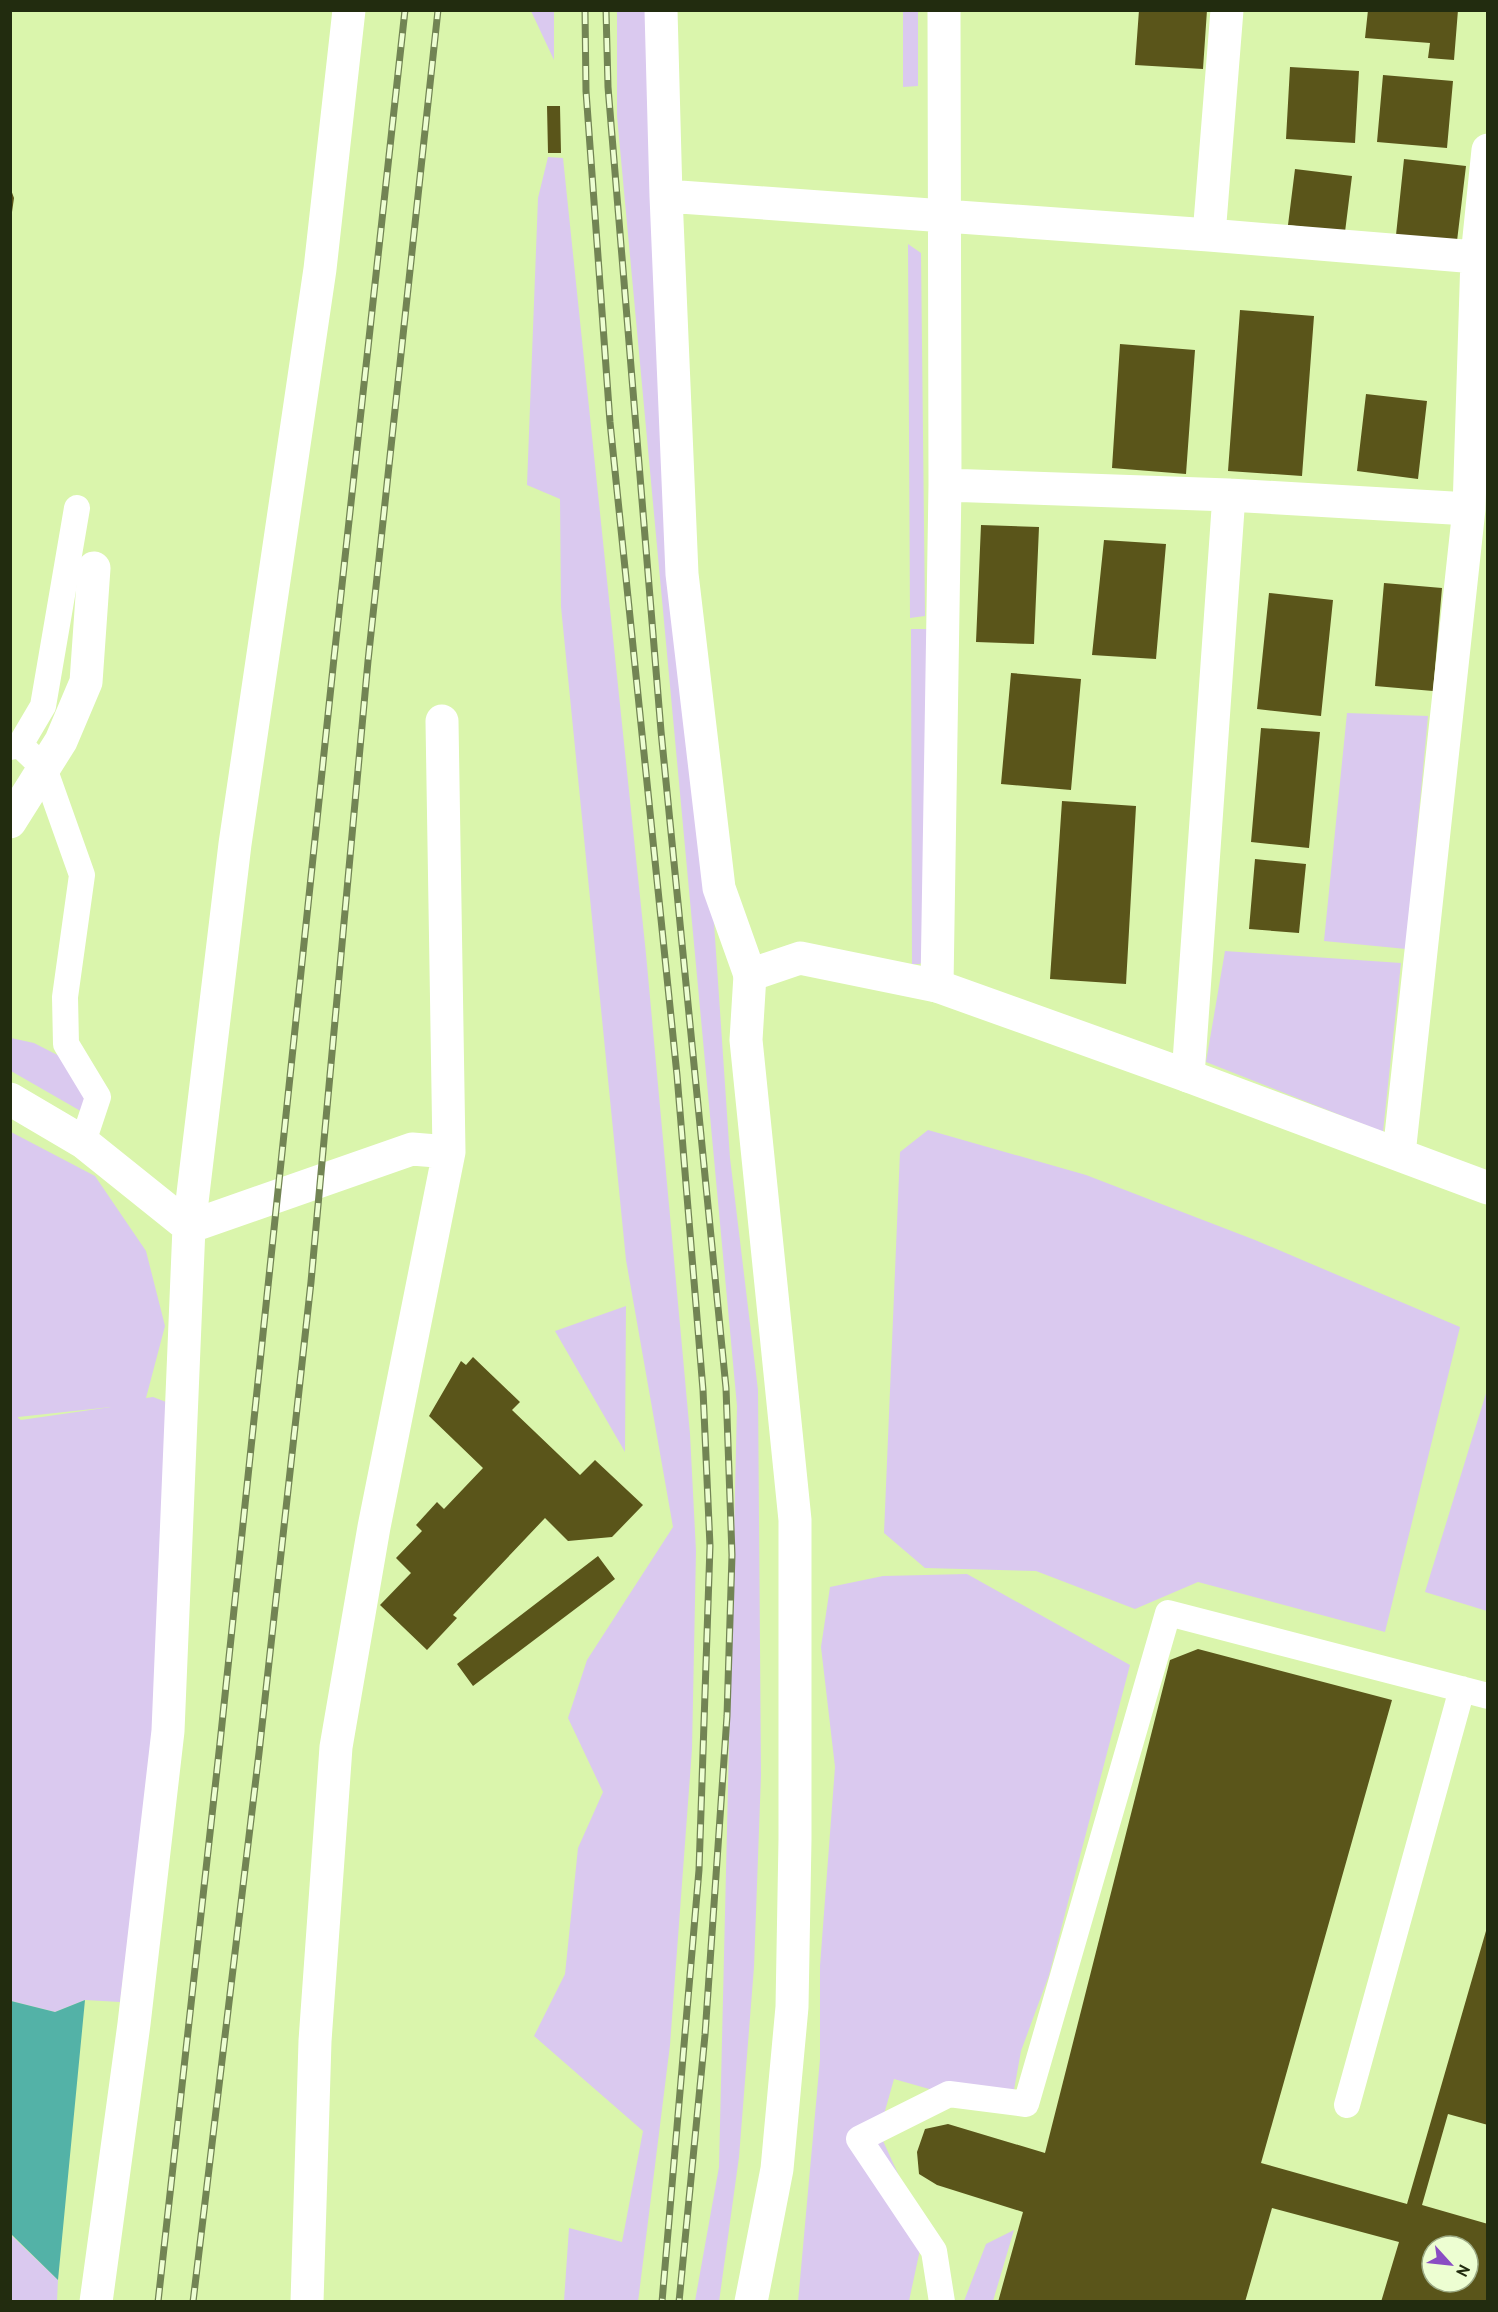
<svg xmlns="http://www.w3.org/2000/svg" width="1498" height="2312" viewBox="0 0 1498 2312" font-family="'PT Sans',sans-serif">
  <style>
    .green { fill: #dac9ef; fill-rule: evenodd }
    .water { fill: #53b2a7 }
    .building { fill: #5a551a; fill-rule: evenodd }
    .lines { fill: none; stroke-linecap: round; stroke-linejoin: round }
    .service { stroke: #fff; stroke-width: 26 }
    .minor { stroke: #fff; stroke-width: 33 }
    .tertiary { stroke: #fff; stroke-width: 33 }
    .rail-casing { stroke: #728454; stroke-width: 7 }
    .rail { stroke: #edfed2; stroke-width: 4.5; stroke-dasharray: 14; stroke-linecap: butt }
  </style>
  <rect width="100%" height="100%" fill="#daf5ac"/>
  <path class="green" d="M531 11H554V60Z
    M617 11H652L730 1158 758 1390 761 1775 754 1967 739 2157 719 2302 695 2301 719 2167 737 1406 617 116Z
    M903 11H918V86L903 87Z
    M548 157 563 158 646 954 690 1434 696 1551 692 1749 670 2045 638 2302 564 2301 569 2228 622 2242 643 2131 534 2036 565 1974 578 1848 603 1792 568 1718 587 1660 673 1527 626 1260 561 607 560 499 527 485 538 198Z
    M908 244 921 253 925 616 910 618Z
    M911 629H927L929 952 920 964H912Z
    M1347 713 1428 716 1406 949 1324 941Z
    M1225 951 1401 963 1383 1132 1206 1062Z
    M11 1038 34 1043 71 1062 91 1117 11 1071Z
    M928 1130 1086 1175 1255 1240 1460 1327 1385 1632 1198 1582 1135 1609 1036 1571 925 1568 884 1533 900 1152Z
    M11 1132 95 1176 146 1251 165 1326 146 1398 153 1397 174 1405 159 1698 120 2002 85 2000 55 2012 11 2001ZM111 1407 21 1420 18 1418V1417Z
    M626 1306 625 1452 555 1331Z
    M1487 1390V1611L1425 1592Z
    M967 1574 1130 1665 1049 1975 1021 2051 1010 2112 894 2079 879 2132 924 2231 909 2301 798 2302 820 2059V1966L835 1767 821 1647 830 1587 883 1576Z
    M1014 2230 993 2301H964L986 2244Z
    M10 2234 58 2280 57 2301H11Z"/>
  <path class="water" d="M85 2000 58 2280 11 2234V2001L55 2012Z"/>
  <path class="building" d="M1139 10H1207L1203 69 1135 65Z
    M1368 10H1458L1454 60 1428 58 1430 43 1365 38Z
    M1290 67 1359 71 1355 143 1286 139Z
    M1383 75 1453 81 1447 148 1377 142Z
    M547 106H560L561 153H548Z
    M1404 159 1466 166 1457 241 1396 235Z
    M1295 169 1352 176 1345 232 1288 225Z
    M10 187 14 198 12 212H10Z
    M1240 310 1314 316 1302 476 1228 471Z
    M1120 344 1195 350 1186 474 1112 468Z
    M1366 394 1427 401 1418 479 1357 471Z
    M981 525 1039 527 1034 644 976 642Z
    M1104 540 1166 544 1156 659 1092 655Z
    M1384 583 1442 588 1433 691 1375 686Z
    M1269 593 1333 600 1321 716 1257 709Z
    M1011 673 1081 679 1071 790 1001 784Z
    M1261 728 1320 732 1309 848 1251 842Z
    M1062 801 1136 806 1126 984 1050 979Z
    M1255 859 1306 864 1299 933 1249 929Z
    M473 1357 520 1402 512 1410 580 1475 595 1460 643 1505 612 1537 568 1541 545 1518 453 1615 457 1618 427 1650 380 1605 411 1573 396 1558 422 1531 416 1525 437 1502 444 1509 483 1468 429 1416 461 1361 466 1365Z
    M598 1556 615 1579 473 1686 457 1664Z
    M1198 1649 1392 1700 1261 2163 1407 2204 1488 1924V2125L1448 2114 1422 2205 1488 2224V2302H1381L1399 2242 1272 2208 1245 2302H998L1023 2212 937 2185 919 2174 917 2152 925 2129 948 2124 1045 2153 1170 1660ZM1432 2246H1468V2282H1432Z"/>
  <g class="lines">
    <path class="service" d="M20 745 43 706 77 508
      M10 747 20 745 44 768 82 875 65 997 66 1044 98 1097 83 1142
      M1347 2105 1462 1689
      M942 2302 934 2251 859 2139 949 2094 1026 2104 1168 1613 1488 1696"/>
    <path class="minor" d="M661 10 666 196 682 574 719 888 750 975
      M666 196 1209 235 1488 258
      M1209 235 1227 10
      M945 485 1229 495 1469 509
      M10 822 61 741 86 682 94 568
      M937 986 945 485 944 10
      M1188 1076 1229 495
      M10 1099 83 1142 189 1227
      M1399 1154 1469 509 1477 257 1488 150
      M189 1227 412 1149 449 1152
      M96 2302 134 2024 168 1731 189 1227 235 844 320 269 349 10
      M307 2302 315 2041 336 1747 374 1527 449 1152 442 721"/>
    <path class="tertiary" d="M751 2302 777 2169 792 2007 795 1839V1520L746 1040 750 975 800 958 937 986 1188 1076 1488 1188"/>
    <g class="rail-casing">
      <path id="rail" d="M585 10 586 91 610 422 677 1075 703 1390 710 1546 699 1870 662 2302
        M606 10 608 87 661 731 726 1388 732 1555 727 1716 705 2035 679 2302
        M158 2302 220 1743 334 658 405 10
        M193 2302 259 1753 311 1282 368 661 438 10"/>
    </g>
    <use href="#rail" class="rail"/>
  </g>
  <rect width="1498" height="2312" fill="none" stroke="#222c0f" stroke-width="24"/>
  <g transform="translate(1450 2264) rotate(117)"><circle r="28" fill="#edfed2" stroke="#9caa84" stroke-width="1.5"/>
  <path d="M0-4.5L10 22L0 15L-10 22Z" fill="#8a4dc3"/>
  <text y="-9" font-size="16" font-weight="bold" text-anchor="middle" fill="#222c0f">N</text>
  </g>
</svg>
